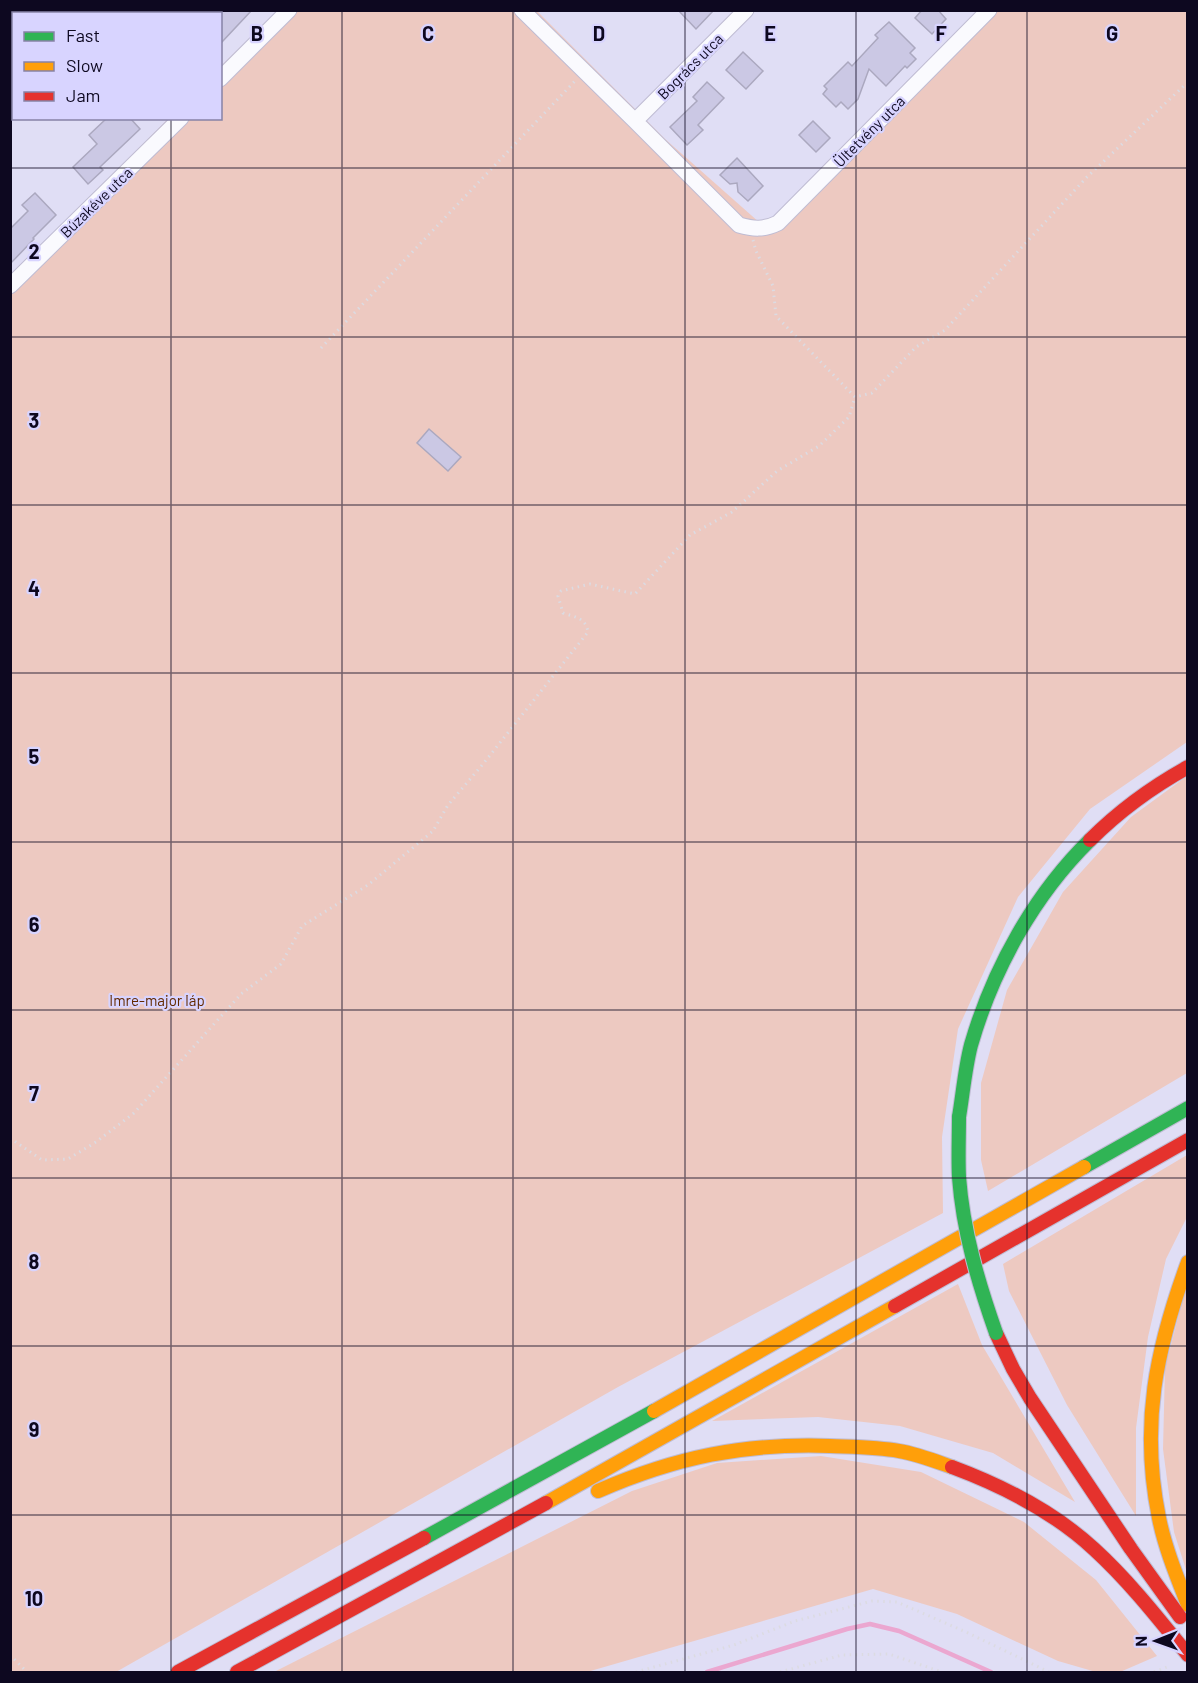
<svg xmlns="http://www.w3.org/2000/svg" width="1198" height="1683" viewBox="0 0 1198 1683" font-family="Barlow,sans-serif">
  <style>
    .green { fill: #edc9c1 }
    .lines { fill: none; stroke-linecap: round; stroke-linejoin: round }
    .stream { stroke: #eba7d0; stroke-width: 4.5 }
    .building { fill: #cbc8e4; stroke: #aba8bf; stroke-width: 1.5 }
    .street-casing { stroke: #bfbcd3; stroke-width: 17 }
    .fast-casing { stroke: #bfbcd3; stroke-width: 16 }
    .slow-casing { stroke: #bfbcd3; stroke-width: 16 }
    .jam-casing { stroke: #bfbcd3; stroke-width: 16 }
    .path { stroke: #dcdbe2; stroke-width: 3; stroke-dasharray: 1.5 4.5; stroke-linecap: butt }
    .street { stroke: #fafafe; stroke-width: 15 }
    .fast { stroke: #30b455; stroke-width: 14 }
    .slow { stroke: #ff9f0a; stroke-width: 14 }
    .jam { stroke: #e5322d; stroke-width: 14 }
    .fast-bridge-casing { stroke: #bfbcd3; stroke-width: 16; stroke-linecap: butt }
    .fast-bridge { stroke: #30b455; stroke-width: 14 }
    .grid { fill: none; stroke: #0d0820; stroke-width: 1.5; stroke-opacity: 0.55 }
    .labels { text-anchor: middle; dominant-baseline: central; stroke-width: 4.5; stroke-linejoin: round; paint-order: stroke }
    .street-label { font-size: 15px; fill: #0d0820; stroke: #d8d4ff }
    .park-label { font-size: 15px; fill: #622900; stroke: #d8d4ff }
    .grid-label { font-size: 20px; text-anchor: middle; font-weight: bold; fill: #0d0820; stroke: #d8d4ff; stroke-width: 4.5; stroke-linejoin: round; paint-order: stroke }
  </style>
  <rect width="100%" height="100%" fill="#e0def5"/>
  <path class="green" d="M277 11H537L665 139 760 223 772 218 977 11H1187V742L1090 809 1018 897 958 1029 942 1137 943 1213 618 1387 116 1672H11V275L168 119 220 118 221 66Z
    M1187 776V1073L988 1191 981 1160V1083L1007 990 1063 892 1131 817Z
    M1187 1155V1217L1166 1259 1148 1337 1136 1428V1516L1067 1405 1009 1291 1003 1264Z
    M1187 1283V1573L1174 1532 1163 1449 1165 1368Z
    M958 1284 982 1345 1075 1502 993 1453 900 1426 818 1417 712 1421Z
    M821 1456 921 1472 1024 1522 1096 1580 1157 1656 1120 1672H1096L1058 1661 957 1614 873 1589 587 1672H274L632 1491 717 1463Z"/>
  <g class="lines">
    <path class="stream" d="M707 1672 847 1629 870 1624 899 1631 991 1672"/>
  </g>
  <path class="building" d="M220 10H252L220 44Z
    M678 10H714L696 29Z
    M922 10H938L946 19 932 34 915 18Z
    M889 22 915 48 910 53 916 59 907 68 905 66 886 86 869 69 858 99 848 109 841 102 836 107 823 94 827 89 824 86 848 62 852 66 878 38 875 35Z
    M743 52 763 71 746 89 726 70Z
    M707 82 724 98 698 125 703 130 687 145 670 127 697 101 693 97Z
    M107 118H130L140 129 100 167 103 170 88 184 73 167 97 144 89 135Z
    M813 121 830 138 816 152 799 135Z
    M737 158 763 186 748 201 738 192 737 183 730 184 720 175Z
    M35 193 56 215 33 238 34 239 10 264V229L28 211 22 205Z
    M429 429 461 457 448 471 417 443Z"/>
  <g class="lines">
    <g class="street-casing">
      <path id="street" d="M522 10 635 121 739 225C753 229 764 230 778 223L989 10
        M220 79 289 10
        M635 121 746 10
        M10 286 181 118"/>
    </g>
    <g class="fast-casing">
      <path id="fast" d="M959 1117C963 1093 965 1068 971 1045 993 969 1034 895 1090 840
        M1084 1167 1188 1108
        M424 1538 654 1411"/>
    </g>
    <g class="slow-casing">
      <path id="slow" d="M1188 1262C1156 1349 1140 1425 1159 1518 1165 1548 1177 1577 1188 1605
        M654 1411 1084 1167
        M598 1491C676 1457 744 1443 830 1446 853 1447 877 1447 899 1451 917 1454 935 1461 952 1467
        M546 1503 895 1306"/>
    </g>
    <g class="jam-casing">
      <path id="jam" d="M1090 840C1120 810 1150 788 1188 767
        M895 1306 1188 1140
        M996 1333 1013 1369 1030 1398 1131 1549 1180 1617
        M952 1467C1003 1486 1053 1511 1094 1549 1129 1581 1158 1618 1188 1655
        M178 1672 424 1538
        M237 1672 546 1503"/>
    </g>
    <path class="path" d="M753 240 756 251 773 286 776 316 855 397 872 393 916 347 945 330 1087 177 1188 82
      M321 348 575 81
      M10 1138 42 1160 68 1159 96 1142 134 1113 241 994 281 964 302 926 368 885 433 831 448 805 483 764 588 632C586 618 575 617 563 613L558 596 561 591 590 584 635 594 690 535 732 512 777 471 819 446 849 417 855 397
      M10 1655 27 1672
      M636 1672 734 1645 795 1621 872 1601 897 1602 966 1632 1049 1672
      M780 1672 842 1655 889 1654 942 1672
      M1154 1672 1167 1667"/>
    <use href="#street" class="street"/>
    <use href="#fast" class="fast"/>
    <use href="#slow" class="slow"/>
    <use href="#jam" class="jam"/>
    <g class="fast-bridge-casing">
      <path id="fast-bridge" d="M959 1117C959 1137 958 1157 959 1177 963 1231 978 1282 996 1333"/>
    </g>
    <use href="#fast-bridge" class="fast-bridge"/>
  </g>
  <path class="grid" d="M171 10V14M342 10V1672M513 10V1672M685 10V1672M856 10V1672M1027 10V1672M171 118V1672M10 168H1188M10 337H1188M10 505H1188M10 673H1188M10 842H1188M10 1010H1188M10 1178H1188M10 1346H1188M10 1515H1188"/>
  <g class="labels">
    <g class="street-label">
      <text transform="translate(690 66) rotate(-45)">Bogrács utca</text>
      <text transform="translate(869 131) rotate(-45)">Ültetvény utca</text>
      <text transform="translate(96 202) rotate(-44)">Búzakéve utca</text>
    </g>
    <g class="park-label">
      <text x="157" y="1000">Imre-major láp</text>
    </g>
  </g>
  <g class="grid-label">
    <text x="257" y="41">B</text>
    <text x="428" y="41">C</text>
    <text x="599" y="41">D</text>
    <text x="770" y="41">E</text>
    <text x="941" y="41">F</text>
    <text x="1112" y="41">G</text>
    <text x="34" y="259">2</text>
    <text x="34" y="428">3</text>
    <text x="34" y="596">4</text>
    <text x="34" y="764">5</text>
    <text x="34" y="932">6</text>
    <text x="34" y="1101">7</text>
    <text x="34" y="1269">8</text>
    <text x="34" y="1437">9</text>
    <text x="34" y="1606">10</text>
  </g>
  <rect width="1198" height="1683" fill="none" stroke="#0d0820" stroke-width="24"/>
  <rect x="12" y="12" width="210" height="108" fill="#d8d4ff" stroke="#8782a6" stroke-width="1.5"/>
  <rect x="24" y="32" width="30" height="9" fill="#30b455" stroke="#8782a6" stroke-width="1.5"/>
  <text x="66" y="42" font-size="18" fill="#0d0820">Fast</text>
  <rect x="24" y="62" width="30" height="9" fill="#ff9f0a" stroke="#8782a6" stroke-width="1.5"/>
  <text x="66" y="72" font-size="18" fill="#0d0820">Slow</text>
  <rect x="24" y="92" width="30" height="9" fill="#e5322d" stroke="#8782a6" stroke-width="1.5"/>
  <text x="66" y="102" font-size="18" fill="#0d0820">Jam</text>
  <g transform="translate(1156 1641) rotate(269)" stroke="#d8d4ff" stroke-width="4.5" paint-order="stroke">
  <path d="M0-4.5L10 22L0 15L-10 22Z" fill="#0d0820"/>
  <text y="-9" font-size="16" font-weight="bold" text-anchor="middle" fill="#0d0820">N</text>
  </g>
</svg>
